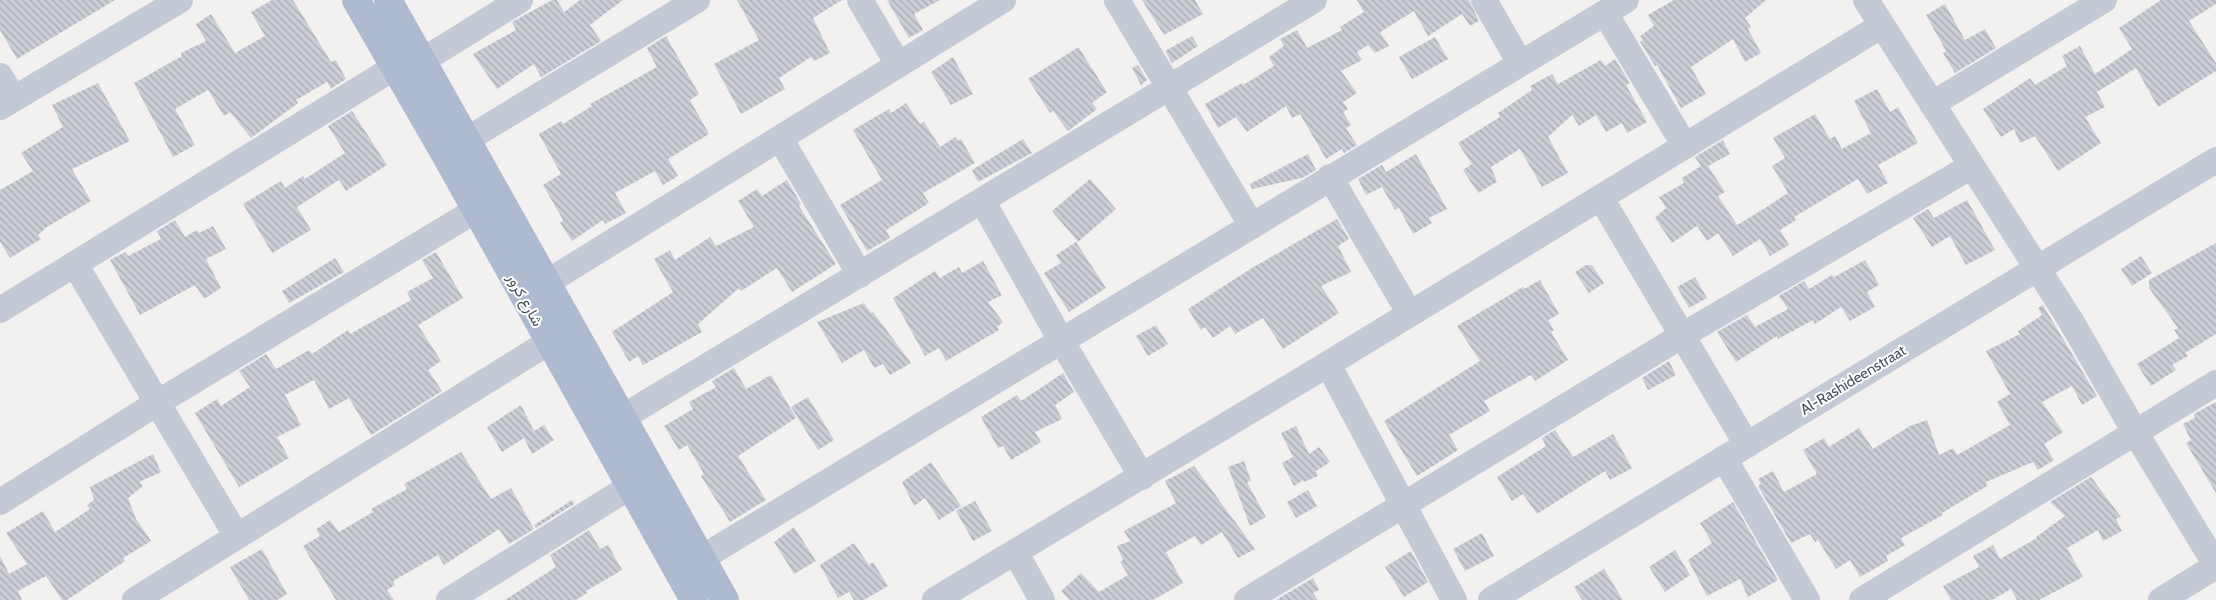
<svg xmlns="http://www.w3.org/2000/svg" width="2216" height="600" viewBox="0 0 2216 600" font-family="Cabin,Vazirmatn,sans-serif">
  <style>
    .building { fill: url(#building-back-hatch) }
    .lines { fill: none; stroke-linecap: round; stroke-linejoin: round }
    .minor { stroke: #c3cad6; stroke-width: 26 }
    .major { stroke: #aebad0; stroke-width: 28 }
    .labels { text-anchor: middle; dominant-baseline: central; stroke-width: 4; stroke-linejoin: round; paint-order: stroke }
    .street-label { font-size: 15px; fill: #47505f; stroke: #fff }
  </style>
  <defs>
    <pattern id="building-back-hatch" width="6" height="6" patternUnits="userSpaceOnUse" patternTransform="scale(1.25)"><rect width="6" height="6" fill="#ccced6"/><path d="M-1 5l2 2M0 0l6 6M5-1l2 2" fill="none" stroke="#a7aab1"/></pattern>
  </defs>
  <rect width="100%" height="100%" fill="#f3f0f0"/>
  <path class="building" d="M0 0H115L17 59 0 30Z
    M272 0H293L331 62 336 60 346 79 331 89 327 82 296 100 298 103 251 138 230 112 224 116 208 90 175 109 195 145 173 157 134 83 182 56 181 53 206 41 196 24 211 14 235 53 265 36 251 12Z
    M552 0H557L564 12 580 0H623L590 25 601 41 541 77 534 64 497 89 473 54 516 30 512 22Z
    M737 0H842L813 18 830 53 814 61 811 57 779 78 785 89 741 114 714 64 759 40Z
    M887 0H940L914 14 923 30 909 38Z
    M1142 0H1195L1203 14 1164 35Z
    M1357 0H1469L1479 21 1470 26 1462 14 1428 36 1414 11 1380 32 1389 46 1375 53 1368 45 1357 52 1362 60 1341 71 1357 93 1343 102 1348 109 1343 112 1351 125 1346 128 1357 145 1344 153 1342 149 1326 159 1300 114 1292 118 1286 106 1247 132 1236 117 1218 128 1205 104 1242 83 1243 85 1274 66 1269 57 1284 46 1280 39 1297 30 1307 48 1342 30 1340 27 1364 12Z
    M1674 0H1766L1745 18 1751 27 1748 29 1761 53 1745 62 1733 39 1691 67 1706 94 1681 108 1657 65 1655 66 1640 42 1643 40 1640 36 1654 26 1648 15Z
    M2161 0H2216V4L2189 21 2216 63V71L2158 107 2136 68 2097 92 2105 107 2085 117 2101 143 2058 171 2035 136 2020 143 2014 129 2001 137 1983 109 2030 78 2035 85 2067 66 2062 56 2080 46 2095 74 2132 49 2119 28Z
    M1945 4 1965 40 1985 29 1996 48 1955 73 1943 53 1946 51 1926 15Z
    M666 36 699 94 690 100 709 134 668 159 678 176 663 185 655 171 615 193 626 213 605 224 603 220 572 241 560 223 563 220 543 185 561 174 539 134 561 121 563 124 592 106 590 104 657 67 647 48Z
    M1192 36 1198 46 1172 63 1165 51Z
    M1435 37 1448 59 1412 79 1399 57Z
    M1077 48H1079L1107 92 1092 103 1097 109 1068 131 1053 111 1050 113 1028 79Z
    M953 57 973 94 951 105 931 72Z
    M1615 59 1630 83 1626 85 1647 122 1627 133 1622 123 1606 132 1596 115 1579 126 1572 115 1548 137 1568 173 1542 187 1520 149 1491 167 1497 182 1478 193 1463 170 1472 164 1458 143 1500 117 1498 113 1532 90 1530 86 1552 74 1558 84 1601 60 1605 66Z
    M1138 65 1147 80 1141 85 1132 68Z
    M98 83 130 141 72 169 91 201 47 227 38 235 41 239 10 258 0 242V190L33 171 21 153 63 127 52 105Z
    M1877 89 1890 112 1898 107 1918 143 1878 165 1888 183 1867 194 1858 179 1794 217 1796 220 1780 230 1789 245 1770 256 1760 239 1733 256 1718 233 1707 241 1697 226 1672 243 1655 218 1666 208 1659 197 1684 183 1682 178 1701 166 1695 157 1723 140 1730 154 1708 166 1725 192 1718 196 1737 225 1762 210 1788 193 1772 166 1785 158 1773 138 1815 114 1830 139 1835 136 1842 149 1871 133 1854 101Z
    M906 103 920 124 924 122 940 147 955 137 958 141 961 139 975 163 923 193 929 203 886 230 890 238 867 251 840 205 882 180 853 130 889 109 891 113Z
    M352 111 387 165 346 191 339 180 297 207 311 230 272 253 243 204 281 181 285 188 303 176 305 179 345 153 328 126Z
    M1023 139 1032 153 978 182 972 170Z
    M1308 154 1316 170 1302 178 1252 189 1250 184Z
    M1416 154 1447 209 1429 218 1432 223 1413 234 1399 208 1395 210 1382 187 1366 195 1358 179 1382 165 1386 172Z
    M1090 179 1116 209 1078 242 1052 211Z
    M787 180 801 204 799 206 836 264 792 292 777 268 741 291 739 288 698 324 702 332 643 365 638 356 629 362 612 332 673 292 654 259 670 250 675 260 710 237 716 246 754 227 738 201 757 189 762 196Z
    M1967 200 1995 250 1966 265 1950 236 1932 247 1913 218 1928 209 1934 218Z
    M1337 219 1349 239 1338 246 1351 272 1321 286 1339 313 1283 349 1263 318 1235 334 1230 326 1213 338 1205 327 1201 330 1188 309 1252 268Z
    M175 220 185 237 197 230 199 233 213 226 226 249 206 259 221 288 204 299 195 285 140 315 110 260 125 252 128 256 161 239 157 231Z
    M1076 242 1106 288 1069 312 1044 273 1061 263 1056 255Z
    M2216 243V334L2185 353 2188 356 2172 365 2176 370 2151 386 2137 364 2179 338 2174 330 2178 328 2149 288V280Z
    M436 252 463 298 418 325 441 361 428 370 442 391 371 435 349 398 329 409 314 380 285 395 301 425 277 437 289 458 239 487 195 413 217 399 221 406 250 387 239 371 266 354 276 369 309 350 312 354 348 330 350 334 411 300 407 292 433 278 422 260Z
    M2141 256 2152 273 2132 286 2121 269Z
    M335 258 344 272 289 303 282 291Z
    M1865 260 1879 285 1867 292 1875 307 1850 321 1841 307 1815 324 1813 320 1778 339 1777 336 1736 362 1717 332 1747 315 1755 327 1788 309 1779 296 1804 281 1809 289 1832 275 1834 277Z
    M983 261 1002 295 988 302 1003 322 997 327 999 330 946 361 939 348 925 356 893 298 935 271 940 278 959 267 962 273Z
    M1586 265H1592L1604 283 1589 293 1575 272Z
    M1695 277 1707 298 1689 308 1677 287Z
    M1540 280 1559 314 1548 320 1554 330 1551 332 1568 360 1535 381 1531 375 1484 401 1490 411 1449 435 1458 450 1417 476 1384 421 1480 361 1457 326 1523 287 1524 289Z
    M864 303 871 313 873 312 911 363 890 375 883 364 874 368 864 350 842 363 817 322Z
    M2043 305 2097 396 2082 405 2072 386 2042 402 2063 432 2044 444 2054 460 2038 470 2033 462 1986 482 1987 486 1942 513 1943 515 1901 538 1905 545 1886 556 1888 561 1860 577 1850 560 1836 569 1818 540 1815 542 1810 534 1791 543 1758 486 1761 484 1758 479 1773 471 1784 492 1817 474 1803 450 1824 438 1829 447 1859 428 1873 449 1910 426 1927 420 1939 455 1953 448 1957 455 2010 425 1997 402 2010 394 1986 351 2020 334 2018 331 2042 315 2038 308Z
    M1156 325 1168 344 1148 356 1136 336Z
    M1669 361 1676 375 1648 390 1642 378Z
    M734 368 746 389 771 375 796 418 738 456 766 500 730 522 701 476 704 474 687 445 679 450 664 426 693 409 689 402 716 387 712 381Z
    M1063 373 1074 392 1055 405 1062 419 1035 432 1041 442 1011 460 1003 446 998 448 981 417 1017 395 1021 401Z
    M808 397 834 440 818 450 791 407Z
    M2216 402V493L2186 443 2191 440 2183 424 2195 418 2194 414Z
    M521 405 534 431 544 425 554 440 532 454 524 438 502 452 487 427Z
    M1296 426 1309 454 1319 447 1330 462 1316 471 1318 476 1304 482 1303 480 1294 486 1282 463 1293 457 1281 433Z
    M1555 430 1573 457 1613 434 1632 468 1610 480 1605 471 1537 514 1523 494 1512 501 1497 477 1546 446 1542 438Z
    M461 452 491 499 511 488 534 529 509 544 499 529 444 565 438 555 393 581 395 585 387 590 394 600H336L303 546 320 536 316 529 330 520 339 532 373 512 371 509 407 489 404 484Z
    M153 454 161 472 139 482 143 486 128 498 136 519 151 541 123 558 125 561 67 600H62L46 576 18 591 22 600H0V556L9 574 27 564 6 533 43 511 55 532 90 509 87 505 94 500 90 487Z
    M1244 461 1251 481 1247 482 1266 517 1250 526 1228 467Z
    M931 462 961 506 939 520 925 498 914 506 902 482Z
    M1194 466 1255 549 1238 558 1222 532 1201 545 1195 536 1166 552 1183 583 1153 600H1069L1061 591 1081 573 1099 592 1128 575 1120 562 1123 560 1117 546 1130 541 1124 531 1176 503 1165 481Z
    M2091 477 2121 517 2116 519 2122 531 2103 541 2098 530 2067 548 2083 577 2039 600H2017L2011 589 1992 600H1951L1943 586 1979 567 1973 556 1993 545 2000 559 2037 538 2036 537 2065 516 2050 502Z
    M1308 490 1317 506 1296 518 1287 502Z
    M572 500 574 504 536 528 534 525Z
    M975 501 992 531 973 541 956 511Z
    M1733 502 1778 580 1748 597 1740 579 1707 596 1688 560 1712 543 1700 523Z
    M794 527 816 561 794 574 774 542Z
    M589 530 600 549 608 545 622 570 586 591 587 593 576 600H505L556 567 550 555Z
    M1482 533 1494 556 1465 571 1453 549Z
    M854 543 869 565 873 562 888 586 864 600H854L849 592 838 598 820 565Z
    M262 549 287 594 277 600H249L230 567Z
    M1675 550 1690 575 1665 592 1649 567Z
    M1411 551 1428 582 1404 597 1385 567Z
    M1604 569 1623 600H1582L1574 587Z
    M1313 578 1319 590 1313 593 1318 600H1276Z"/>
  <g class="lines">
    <path class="minor" d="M860 0 898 64
      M1117 0 1252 226
      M1484 0 1520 63
      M1866 0 2071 321 2135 432 2216 565
      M1605 13 1685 146
      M422 61 520 0
      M0 76 14 99
      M1932 104 2104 0
      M0 107 180 0
      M780 138 860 275
      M466 140 697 0
      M1330 177 1410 314
      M1601 198 1747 445
      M983 202 1062 342 1142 477
      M76 266 236 535
      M546 283 1003 0
      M0 310 395 67
      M1328 364 1454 600
      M623 417 1314 0
      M1724 458 1807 600
      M0 502 157 403 476 210
      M1016 553 1042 600
      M700 559 1626 0
      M135 600 549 342
      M449 600 631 486
      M935 600 1328 364 1881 26
      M1247 600 1683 335 1970 167
      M1491 600 2216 160
      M1862 600 2216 383
      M2161 600 2216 566"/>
    <path class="major" d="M356 0 446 156 694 600
      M388 0 725 600"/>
  </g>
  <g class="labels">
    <g class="street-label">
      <text transform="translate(525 300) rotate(61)">شارع كرور</text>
      <text transform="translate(1853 380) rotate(-31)">Al-Rashideenstraat</text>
    </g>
  </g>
</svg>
